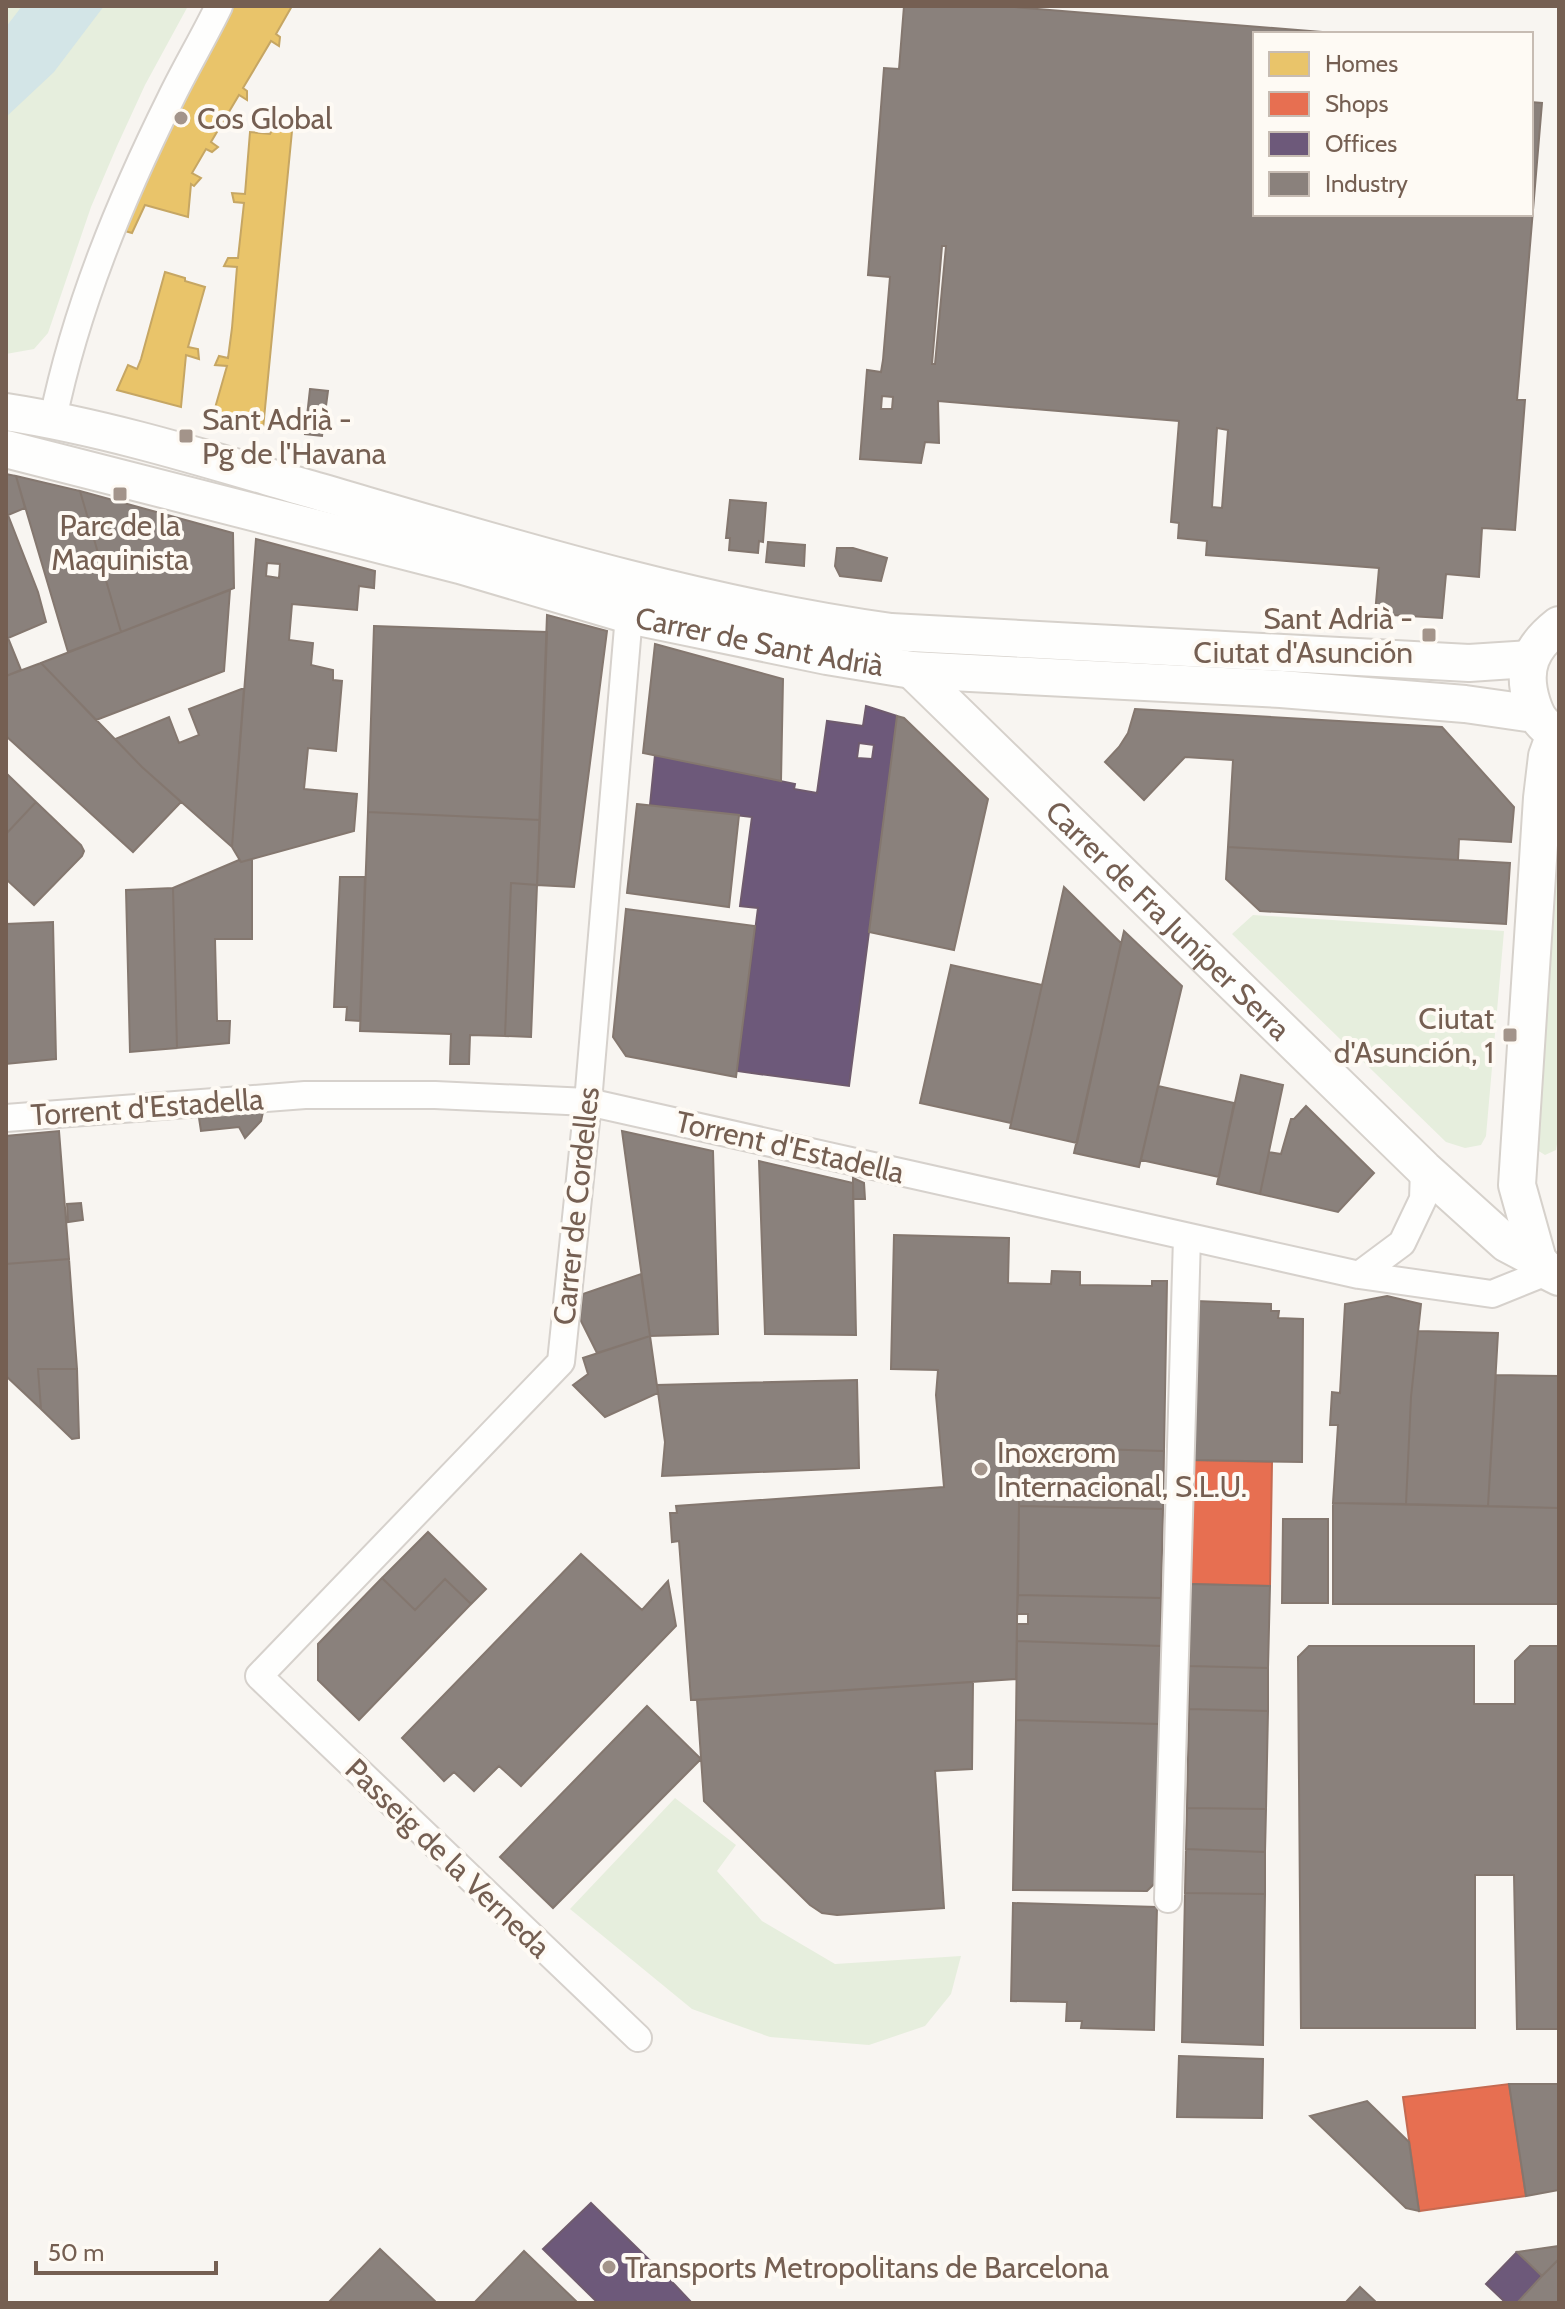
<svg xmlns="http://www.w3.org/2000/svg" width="1565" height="2309" viewBox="0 0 1565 2309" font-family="Cabin,sans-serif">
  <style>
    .green { fill: #e6eedd }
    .water { fill: #d3e5e7 }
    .homes { fill: #e9c46a; stroke: #c6a663; stroke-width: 2 }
    .shops { fill: #e76f51; stroke: #c56a51; stroke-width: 2 }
    .offices { fill: #6d597a; stroke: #6f5b6e; stroke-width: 2; fill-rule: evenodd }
    .industry { fill: #8a817c; stroke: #84776f; stroke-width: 2; fill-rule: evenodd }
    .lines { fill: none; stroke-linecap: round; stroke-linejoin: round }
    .street-casing { stroke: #d6d1cc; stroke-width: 30 }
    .secondary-casing { stroke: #d6d1cb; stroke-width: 40 }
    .street { stroke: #fefefd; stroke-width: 26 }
    .secondary { stroke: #fefefd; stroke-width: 36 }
    .poi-dot { fill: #a3948a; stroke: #fefaf4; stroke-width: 3 }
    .labels { text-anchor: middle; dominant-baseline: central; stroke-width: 8; stroke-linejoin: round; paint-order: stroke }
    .poi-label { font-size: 30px; fill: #755f52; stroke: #fefaf4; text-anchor: start }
    .street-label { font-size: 30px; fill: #755f52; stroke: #fefaf4 }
  </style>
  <rect width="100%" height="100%" fill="#f8f5f1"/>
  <path class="green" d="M6 6H188L145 85 117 146 91 207 48 333 34 349 6 354Z
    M1559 813V1132L1556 1150 1545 1155 1534 1148Z
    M1253 915 1504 931 1486 1136 1481 1145 1465 1148 1446 1142 1232 934Z
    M675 1798 736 1845 717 1871 762 1921 835 1964 961 1956 951 1994 925 2026 869 2045 770 2037 692 2009 570 1909Z"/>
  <path class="water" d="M22 6H104L54 72 6 117V27Z"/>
  <path class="homes" d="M234 6H292L276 34 280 37 279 46 271 41 243 88 247 91V100L239 95 211 142 218 147 212 152 206 149 192 173 201 178 194 186 191 184 188 217 145 205 132 233 125 231 173 117Z
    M272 130 292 131 263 429 213 415 227 366 215 365 219 356 228 358 232 328 237 267 224 266 228 258H238L244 203 234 202 232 193 245 194 250 132 270 134Z
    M165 272 185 278V281L205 287 188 347 198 349 199 359 186 355 181 407 117 390 128 365 137 369 141 359Z"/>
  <path class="shops" d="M1193 1460 1272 1462 1270 1586 1191 1584Z
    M1509 2084 1526 2196 1419 2211 1403 2097Z"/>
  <path class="offices" d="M866 706 897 716 849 1086 737 1071 758 908 740 906 752 817 650 805 655 755 795 784 794 789 817 793 827 721 863 726ZM859 743 874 745 872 759 857 758Z
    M591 2203 675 2285 692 2303H598L543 2249Z
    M1517 2252 1542 2276 1517 2303H1506L1486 2284Z"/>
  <path class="industry" d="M904 6H1002L1347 34H1255V214H1531V102L1542 103 1517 400H1525L1515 530 1482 528 1479 577 1446 574 1442 618 1375 614 1379 568 1206 555 1207 541 1178 538 1179 523 1171 522 1179 421 938 401 939 443 925 442 921 463 860 459 867 370 881 372 883 360 890 277 868 275 884 68 899 69ZM942 246H946L935 364H932ZM882 396 893 397 892 409H881ZM1217 428 1228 430 1222 508 1212 507Z
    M310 389 328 391 322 436 305 434Z
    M6 474 16 476 25 508 8 515 38 592 46 622 8 638 21 670 6 676Z
    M16 476 80 491 121 632 68 652Z
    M80 491 233 533 234 588 121 632Z
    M730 500 766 503 763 542 759 541 758 553 729 550 730 538H726Z
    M256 539 375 571 374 588 359 586 357 610 292 604 289 640 313 643 311 665 333 670V680L342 681 336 751 308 748 304 789 357 794 354 831 241 862 232 847ZM267 563 280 564 279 578 266 576Z
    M768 542 805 545 804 566 766 562Z
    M837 548H853L887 558 881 581 840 576 835 566Z
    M230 590 224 671 96 720 41 663Z
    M547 615 607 631 574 887 537 885Z
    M374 626 547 632 540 820 368 812Z
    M655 644 783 679 781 781 643 753Z
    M41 663 142 767 181 802 133 852 6 736V676Z
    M244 688 232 847 142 767 115 739 169 717 179 743 199 735 189 709Z
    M1135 709 1442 727 1514 807 1511 842 1459 839 1458 860 1228 847 1233 760 1185 757 1144 800 1105 762 1119 747 1128 733Z
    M897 716 904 718 988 799 954 950 869 932Z
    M6 773 36 802 6 834Z
    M36 802 81 845 84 851 82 856 34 905 6 879V834Z
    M637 804 739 815 729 907 627 893Z
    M368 812 540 820 537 885 511 883 505 1036 470 1035 469 1064H450L451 1034 360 1031Z
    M1228 847 1510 863 1506 924 1260 911 1226 879Z
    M252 859V939H215L217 1021H230L229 1043 177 1048 173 888 239 860 241 862Z
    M340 877H365L360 1021 346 1020 347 1007H334Z
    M511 883 537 885 531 1037 505 1036Z
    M1064 887 1121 943 1077 1143 1010 1128Z
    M173 888 177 1048 130 1052 126 890Z
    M626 909 755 926 736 1077 626 1056 613 1037Z
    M53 922 56 1059 6 1064V924Z
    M1124 931 1182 986 1139 1167 1074 1153Z
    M951 965 1042 985 1011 1123 920 1103Z
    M1241 1075 1283 1085 1260 1194 1217 1184Z
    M1158 1086 1234 1103 1219 1177 1141 1160Z
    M1306 1106 1374 1173 1338 1212 1260 1194 1269 1152 1281 1154 1291 1119H1294Z
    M263 1112 261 1121 245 1138 239 1127 201 1131 199 1118Z
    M59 1131 69 1259 6 1264V1136Z
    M622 1131 713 1151 718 1334 650 1336Z
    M759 1161 853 1183 856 1335 765 1334Z
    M853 1178 864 1183 865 1199H853Z
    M81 1203 83 1220 68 1222 67 1204Z
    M894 1235 1009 1238 1008 1283 1051 1284 1052 1271 1080 1272V1285L1152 1286V1281H1167L1164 1451 1020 1447 1016 1679 691 1700 679 1541 672 1542 670 1513H677L676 1506 944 1487 936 1395 938 1370 891 1369Z
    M69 1259 77 1369H38L41 1409 6 1376V1264Z
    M641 1274 650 1336 597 1353 580 1319 583 1294Z
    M1387 1296 1421 1304 1411 1397 1406 1504 1333 1503 1338 1425H1330L1332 1392 1340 1393 1345 1304Z
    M1196 1301 1271 1304V1311H1279L1278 1318 1303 1319 1302 1462 1193 1460Z
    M1418 1331 1498 1333 1488 1506 1406 1504 1411 1397Z
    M650 1336 658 1393 605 1417 573 1385 588 1374 583 1358Z
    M38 1369H77L79 1438 72 1439 41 1409Z
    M1496 1375 1559 1376V1508L1488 1506Z
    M857 1380 859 1468 662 1476 665 1442 657 1385Z
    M1020 1447 1164 1451 1163 1509 1019 1506Z
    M1333 1503 1559 1508V1604H1333Z
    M1019 1506 1163 1509 1161 1598 1018 1595Z
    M1283 1519H1328V1603H1282Z
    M428 1532 486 1589 471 1604 445 1579 415 1610 382 1578Z
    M581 1554 642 1610 668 1581 676 1626 521 1786 499 1766 474 1791 454 1772 444 1781 402 1738Z
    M382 1578 415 1610 445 1579 471 1604 359 1720 318 1680V1644Z
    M1191 1584 1270 1586 1268 1668 1189 1666Z
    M1018 1595 1161 1598V1646L1017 1641V1624H1028V1614H1017Z
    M1017 1641 1161 1646 1159 1724 1016 1720Z
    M1309 1646H1474V1704H1515V1661L1530 1646H1559V2029H1517L1514 1875H1475V2028H1301L1298 1657Z
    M1189 1666 1268 1668V1711L1189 1709Z
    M973 1682 972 1769 935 1771 944 1908 837 1915 822 1913 810 1905 704 1801 697 1700Z
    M647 1706 701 1759 553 1908 500 1857Z
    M1189 1709 1268 1711 1266 1809 1187 1808Z
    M1016 1720 1159 1724 1156 1882 1147 1891 1013 1890Z
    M1187 1808 1266 1809 1265 1852 1186 1849Z
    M1186 1849 1265 1852V1894L1185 1893Z
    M1185 1893 1265 1894 1263 2045 1182 2042Z
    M1013 1903 1157 1907 1154 2030 1081 2028 1082 2021H1066L1067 2002 1011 2001Z
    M1179 2056 1263 2059 1262 2118 1177 2117Z
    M1509 2084H1559V2190L1526 2196Z
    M1367 2101 1409 2142 1419 2211 1406 2208 1310 2116Z
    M1559 2246V2259L1542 2276 1517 2252Z
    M380 2249 437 2303H328Z
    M524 2251 578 2303H474Z
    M1559 2259V2303H1517L1542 2276Z
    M1360 2287 1377 2303H1345Z"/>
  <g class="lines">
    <g class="street-casing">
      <path id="street" d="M53 419C76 307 120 201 171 98 186 67 204 37 219 6
        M629 615 588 1102 561 1362 259 1676 638 2038
        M6 1118 305 1095H435L588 1102 1359 1275 1492 1294 1559 1267
        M1359 1275 1402 1243 1423 1199 1424 1169
        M1168 1899 1187 1237"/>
    </g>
    <g class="secondary-casing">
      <g id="secondary">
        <path d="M6 412C109 428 210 460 310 489 499 544 696 605 891 632L1469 663 1530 659"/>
        <path id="s1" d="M6 449 460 565 629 615 827 656 912 670 1281 689 1465 704 1535 714"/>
        <path id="s2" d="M912 670 1424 1169 1506 1243 1538 1260"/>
        <path d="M1549 729C1539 721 1536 715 1532 703 1521 668 1531 647 1559 625"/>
        <path d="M1555 734 1547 756 1542 798 1517 1185 1538 1260 1547 1271 1559 1277"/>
      </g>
    </g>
    <use href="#street" class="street"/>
    <use href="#secondary" class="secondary"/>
  </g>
  <g class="poi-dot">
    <circle cx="181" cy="118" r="8"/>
    <rect x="178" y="428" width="16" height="16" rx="4"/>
    <rect x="112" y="486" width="16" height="16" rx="4"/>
    <rect x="1421" y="627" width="16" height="16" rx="4"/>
    <rect x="1502" y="1027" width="16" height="16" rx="4"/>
    <circle cx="981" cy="1469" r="8"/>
    <circle cx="609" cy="2267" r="8"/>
  </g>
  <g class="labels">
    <g class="poi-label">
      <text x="197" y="118">Cos Global</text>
      <text x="202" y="419">Sant Adrià -<tspan x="202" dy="34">Pg de l'Havana</tspan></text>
      <text x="120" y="525" text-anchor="middle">Parc de la<tspan x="120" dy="34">Maquinista</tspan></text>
      <text x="1413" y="618" text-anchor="end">Sant Adrià -<tspan x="1413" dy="34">Ciutat d'Asunción</tspan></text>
      <text x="1494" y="1018" text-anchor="end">Ciutat<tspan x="1494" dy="34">d'Asunción, 1</tspan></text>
      <text x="997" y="1452">Inoxcrom<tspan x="997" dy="34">Internacional, S.L.U.</tspan></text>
      <text x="625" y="2267">Transports Metropolitans de Barcelona</text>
    </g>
    <g class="street-label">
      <text stroke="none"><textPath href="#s1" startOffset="778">Carrer de Sant Adrià</textPath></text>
      <text stroke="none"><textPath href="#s2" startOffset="358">Carrer de Fra Juníper Serra</textPath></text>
      <text transform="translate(147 1107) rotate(-4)">Torrent d'Estadella</text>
      <text transform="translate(790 1147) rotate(13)">Torrent d'Estadella</text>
      <text transform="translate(576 1206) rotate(-84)">Carrer de Cordelles</text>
      <text transform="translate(448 1858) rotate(44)">Passeig de la Verneda</text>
    </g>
  </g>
  <rect width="1565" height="2309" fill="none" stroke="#755f52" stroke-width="16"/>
  <rect x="1253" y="32" width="280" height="184" fill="#fefaf4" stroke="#c7bcb3" stroke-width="2"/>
  <rect x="1269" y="52" width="40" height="24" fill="#e9c46a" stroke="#c7bcb3" stroke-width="2"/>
  <text x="1325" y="72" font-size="24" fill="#755f52">Homes</text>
  <rect x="1269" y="92" width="40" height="24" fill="#e76f51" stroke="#c7bcb3" stroke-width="2"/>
  <text x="1325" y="112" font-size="24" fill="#755f52">Shops</text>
  <rect x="1269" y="132" width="40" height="24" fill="#6d597a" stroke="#c7bcb3" stroke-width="2"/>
  <text x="1325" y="152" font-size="24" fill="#755f52">Offices</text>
  <rect x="1269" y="172" width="40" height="24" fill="#8a817c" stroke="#c7bcb3" stroke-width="2"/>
  <text x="1325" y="192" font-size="24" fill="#755f52">Industry</text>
  <path d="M36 2261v12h180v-12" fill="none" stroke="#755f52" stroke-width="4"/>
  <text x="48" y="2261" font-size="24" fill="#755f52" stroke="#fefaf4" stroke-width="6" paint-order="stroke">50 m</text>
</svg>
